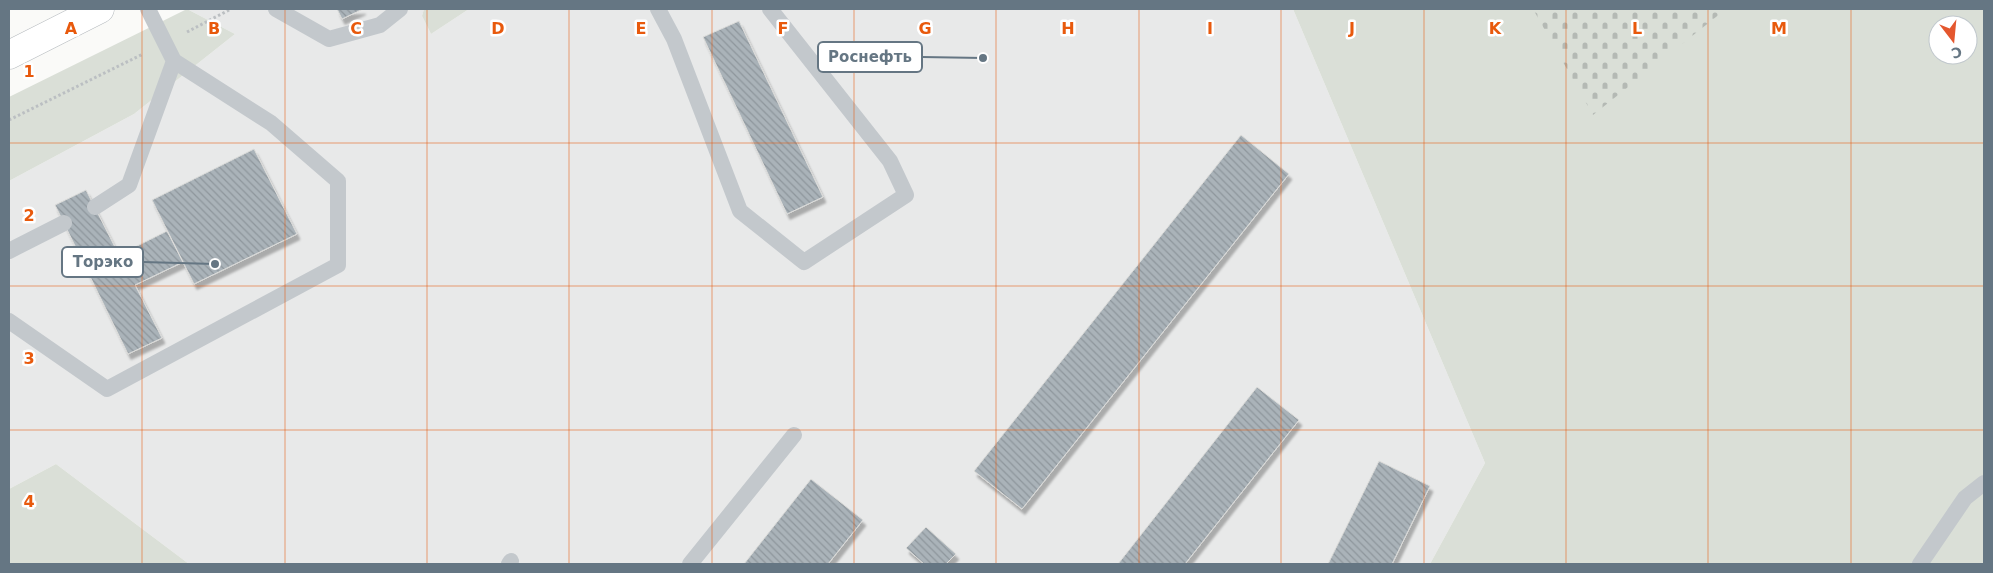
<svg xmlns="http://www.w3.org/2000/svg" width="1993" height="573" viewBox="0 0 1993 573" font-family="'DejaVu Sans',sans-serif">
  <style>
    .built { fill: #e8e9e9 }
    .grass { fill: #dadfd7; fill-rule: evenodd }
    .cemetery { fill: url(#cemetery-stones) }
    .building { fill: url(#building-back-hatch); stroke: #dcdcda; filter: url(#shadow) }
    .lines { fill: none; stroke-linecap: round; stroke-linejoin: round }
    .primary-casing { stroke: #b5babe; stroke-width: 29 }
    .path { stroke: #bbbfc2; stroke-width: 3; stroke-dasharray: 2.5 2.5; stroke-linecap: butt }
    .service { stroke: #c3c8cc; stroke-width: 16 }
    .primary { stroke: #fff; stroke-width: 28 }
    .grid { fill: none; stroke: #e8590c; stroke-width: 1; stroke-opacity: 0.55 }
    .grid-label { font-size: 16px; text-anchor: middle; font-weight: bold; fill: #e8590c; stroke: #fff; stroke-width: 5; stroke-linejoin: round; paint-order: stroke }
    .leader { fill: none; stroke: #657683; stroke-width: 2 }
    .callout-dot { fill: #657683; stroke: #fff; stroke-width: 2 }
    .callout { fill: #fff; stroke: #657683; stroke-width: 2 }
    .callout-label { font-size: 15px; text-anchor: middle; font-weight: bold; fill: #657683 }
  </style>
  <defs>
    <pattern id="cemetery-stones" width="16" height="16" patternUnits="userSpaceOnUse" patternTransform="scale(1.25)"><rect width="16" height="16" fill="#dadfd7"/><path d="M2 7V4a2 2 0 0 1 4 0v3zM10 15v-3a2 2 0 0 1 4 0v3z" fill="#b4b9b4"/></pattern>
    <pattern id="building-back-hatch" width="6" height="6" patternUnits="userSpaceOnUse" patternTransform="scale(1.25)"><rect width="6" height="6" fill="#aab3b9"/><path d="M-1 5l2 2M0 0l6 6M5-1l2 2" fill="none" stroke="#8e969c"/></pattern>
    <filter id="shadow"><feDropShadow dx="3" dy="5.5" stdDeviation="1" flood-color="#0004"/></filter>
  </defs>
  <rect width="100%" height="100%" fill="#fafaf8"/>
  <path class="built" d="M187 9H424L422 16 431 34 469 9H1293L1485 463 1430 564H189L56 464 9 489V181L134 114 235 34Z"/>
  <path class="grass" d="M187 9 235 34 134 114 9 181V97Z
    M424 9H469L431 34 422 16Z
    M1293 9H1984V564H1430L1485 463ZM1938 25H1968V55H1938Z
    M56 464 189 564H9V489Z"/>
  <path class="cemetery" d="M1533 9H1726L1593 115Z"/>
  <path class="building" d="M337 9H363L342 19Z
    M739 21 823 197 787 214 703 37Z
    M1241 135 1289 174 1022 509 974 471Z
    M254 149 297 234 194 284 152 200Z
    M86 190 119 255 167 231 183 262 135 285 162 338 128 354 55 205Z
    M1257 387 1299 420 1185 564H1118Z
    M1379 461 1430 486 1392 564H1328Z
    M811 479 863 520 828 564H744Z
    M926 527 956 554 946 564H924L906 548Z"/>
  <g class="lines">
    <g class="primary-casing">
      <path id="primary" d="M9 55 100 9"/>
    </g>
    <path class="path" d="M187 32 231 9
      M9 120 143 54"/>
    <path class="service" d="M276 9 329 39 380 25 400 9
      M658 9 674 39 740 211 804 262 906 195 890 161 770 9
      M95 207 129 185 174 61 148 9
      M9 251 64 223
      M9 321 107 389 338 265V181L271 123 174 61
      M509 564 511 561
      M690 564 794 435
      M1920 564 1965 498 1984 483"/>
    <use href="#primary" class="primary"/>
  </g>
  <path class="grid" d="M142 9V564M285 9V564M427 9V564M569 9V564M712 9V564M854 9V564M996 9V564M1139 9V564M1281 9V564M1424 9V564M1566 9V564M1708 9V564M1851 9V564M9 143H1984M9 286H1984M9 430H1984"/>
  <g class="grid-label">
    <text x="71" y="34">A</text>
    <text x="214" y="34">B</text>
    <text x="356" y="34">C</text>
    <text x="498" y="34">D</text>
    <text x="641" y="34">E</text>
    <text x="783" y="34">F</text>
    <text x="925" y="34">G</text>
    <text x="1068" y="34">H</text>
    <text x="1210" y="34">I</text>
    <text x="1352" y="34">J</text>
    <text x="1495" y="34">K</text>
    <text x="1637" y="34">L</text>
    <text x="1779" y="34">M</text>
    <text x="29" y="77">1</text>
    <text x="29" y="221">2</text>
    <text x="29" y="364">3</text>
    <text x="29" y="507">4</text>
  </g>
  <path class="leader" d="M983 58L922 57M215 264L143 262"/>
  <g class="callout-dot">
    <circle cx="983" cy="58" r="5"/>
    <circle cx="215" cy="264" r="5"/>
  </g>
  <g class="callout">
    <rect x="818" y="42" width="104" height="30" rx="5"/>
    <rect x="62" y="247" width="81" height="30" rx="5"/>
  </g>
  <g class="callout-label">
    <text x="870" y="62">Роснефть</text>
    <text x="103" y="267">Торэко</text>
  </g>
  <rect width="1993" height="573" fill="none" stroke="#657683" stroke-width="20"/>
  <g transform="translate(1953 40) rotate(164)"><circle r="24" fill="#ffffff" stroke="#c1c8cd"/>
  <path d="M0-4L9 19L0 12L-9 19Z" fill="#e4572e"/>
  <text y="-8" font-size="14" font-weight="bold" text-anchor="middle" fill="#657683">С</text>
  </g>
</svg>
